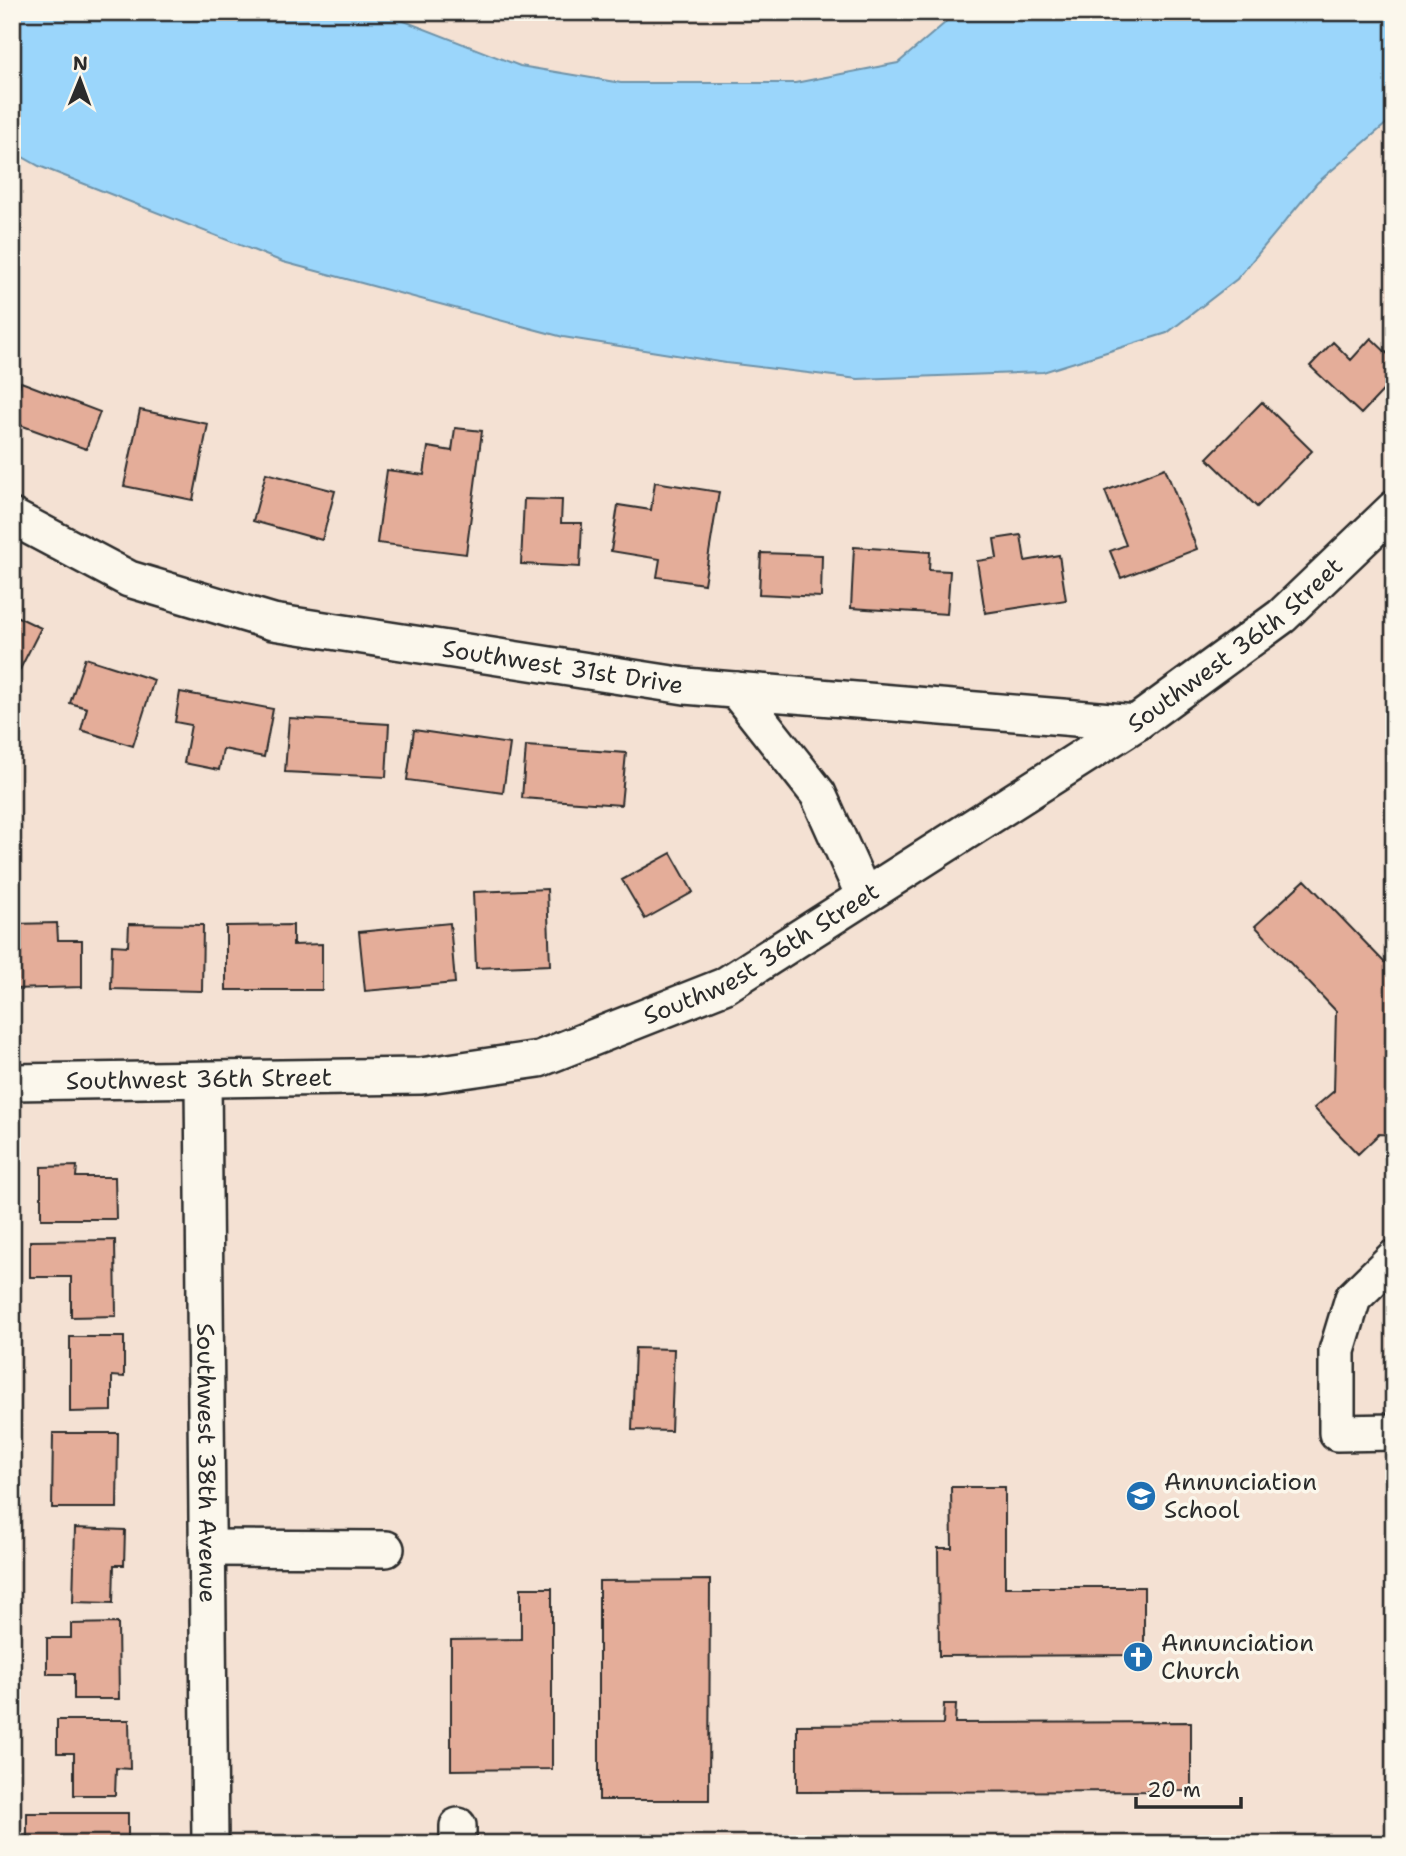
<svg xmlns="http://www.w3.org/2000/svg" width="1406" height="1856" viewBox="0 0 1406 1856" font-family="'Shantell Sans',sans-serif">
  <style>
    .water { fill: #9bd6fb; stroke: #6e92a8; stroke-width: 2 }
    .building { fill: #e4ad99; stroke: #2b2b2b; stroke-width: 2 }
    .lines { fill: none; stroke-linecap: round; stroke-linejoin: round }
    .minor-casing { stroke: #2b2b2b; stroke-width: 40 }
    .minor { stroke: #fbf7ec; stroke-width: 35 }
    .labels { text-anchor: middle; dominant-baseline: central; stroke-width: 7; stroke-linejoin: round; paint-order: stroke }
    .street-label { font-size: 24px; fill: #2b2b2b; stroke: #fbf7ec }
    .poi-label { font-size: 24px; fill: #2b2b2b; stroke: #fbf7ec; text-anchor: start }
  </style>
  <rect width="100%" height="100%" fill="#f4e1d3"/>
  <filter id="ink" filterUnits="userSpaceOnUse"><feTurbulence type="fractalNoise" baseFrequency=".0143" numOctaves="2"/><feDisplacementMap in="SourceGraphic" scale="14" xChannelSelector="R" yChannelSelector="G"/><feConvolveMatrix kernelMatrix="1 2 1 2 8 2 1 2 1" color-interpolation-filters="sRGB"/></filter>
  <g filter="url(#ink)">
    <path class="water" d="M12 12H381L520 66 621 83H795L898 63 945 23 950 12H1394V117L1317 183 1237 279 1167 333 1043 372 858 379 726 363 563 337 283 262 39 166 12 151Z"/>
    <path class="building" d="M1371 338 1394 360V379L1361 414 1310 366 1333 342 1351 360Z
      M21 382 100 412 86 449 12 422V406Z
      M1262 402 1312 451 1257 507 1207 458Z
      M140 410 208 424 193 500 124 486Z
      M455 428 482 431 466 554 377 543 387 470 424 475 428 447 452 451Z
      M1165 468 1197 549 1121 578 1110 551 1126 545 1105 491Z
      M266 473 335 491 322 540 253 521Z
      M655 482 719 492 704 584 657 577 660 559 611 551 618 505 651 510Z
      M524 499 562 500 561 523H582L580 567 521 564Z
      M1021 535 1025 561 1059 555 1066 600 985 613 977 561 997 558 994 539Z
      M854 547 930 552 929 570 950 571 947 614 851 608Z
      M761 553 822 555 821 597 759 594Z
      M12 614 41 628 12 685Z
      M85 658 154 680 133 746 81 730 87 708 70 703Z
      M180 692 273 709 264 757 223 749 219 770 184 763 191 725 175 722Z
      M289 718 389 724 386 777 285 772Z
      M414 730 510 744 503 793 407 780Z
      M526 746 626 753 621 805 522 798Z
      M671 853 693 892 645 919 622 880Z
      M1305 880 1384 962 1394 963V1135L1379 1134 1358 1154 1314 1108 1334 1091 1336 1011 1255 926Z
      M547 889 550 965 476 968 473 892Z
      M57 923 58 940H82V987L12 989V924Z
      M450 923 455 983 365 991 359 932Z
      M129 924 203 925 202 991 111 989 112 945 128 946Z
      M293 925V945L322 944V990H226V926Z
      M77 1166 76 1177H115L116 1219H41V1167Z
      M115 1240 116 1316 71 1317V1277H30V1241Z
      M70 1337H124V1377L112 1376V1411L70 1412Z
      M635 1348 674 1349 671 1431 632 1430Z
      M53 1433H118L117 1508H52Z
      M951 1487H1005V1587H1144V1655L939 1656 938 1548H952Z
      M75 1528 125 1530 124 1565H114L113 1603 73 1602Z
      M710 1580 709 1800H599V1581Z
      M521 1588H552V1769L451 1770V1640L521 1639Z
      M118 1623 119 1699H74V1674H47V1638H71V1624Z
      M944 1704H956L955 1723 1191 1722V1791L797 1792V1725L943 1724Z
      M57 1720H129L130 1769 116 1768 115 1795H74V1753H57Z
      M27 1813H128V1844H27Z"/>
    <g class="lines">
      <g class="minor-casing">
        <g id="minor">
          <path id="s1" d="M12 517 129 579 273 622 685 686 1136 723"/>
          <path d="M736 690 818 794 864 896"/>
          <path id="s2" d="M203 1081 210 1844"/>
          <path id="s3" d="M12 1082 421 1076 539 1059 724 986 1136 723 1282 616 1394 509"/>
          <path d="M1394 1258 1353 1298 1337 1351V1433L1394 1432"/>
          <path d="M207 1548 386 1549"/>
          <path d="M458 1826V1844"/>
        </g>
      </g>
      <use href="#minor" class="minor"/>
    </g>
  </g>
  <defs>
    <g id="school-disc" transform="scale(1.575)"><circle r="9.5" fill="#1f6fb2" stroke="#fbf7ec"/><path d="M0-5L7-2L0 1L-7-2ZM-4 1L0 2.5L4 1V4Q0 6-4 4Z" fill="#fff"/></g>
    <g id="church-disc" transform="scale(1.575)"><circle r="9.5" fill="#1f6fb2" stroke="#fbf7ec"/><path d="M-1.2-6h2.4v3.5h3.3v2.4h-3.3V6h-2.4V-.1h-3.3v-2.4h3.3Z" fill="#fff"/></g>
  </defs>
  <g fill-rule="evenodd">
    <use href="#school-disc" x="1141" y="1496"/>
    <use href="#church-disc" x="1138" y="1657"/>
  </g>
  <g class="labels">
    <g class="street-label">
      <text stroke="none"><textPath href="#s3" startOffset="1342">Southwest 36th Street</textPath></text>
      <text stroke="none"><textPath href="#s1" startOffset="576">Southwest 31st Drive</textPath></text>
      <text stroke="none"><textPath href="#s3" startOffset="775">Southwest 36th Street</textPath></text>
      <text stroke="none"><textPath href="#s3" startOffset="187">Southwest 36th Street</textPath></text>
      <text stroke="none"><textPath href="#s2" startOffset="382">Southwest 38th Avenue</textPath></text>
    </g>
    <g class="poi-label">
      <text x="1164" y="1482">Annunciation<tspan x="1164" dy="28">School</tspan></text>
      <text x="1161" y="1643">Annunciation<tspan x="1161" dy="28">Church</tspan></text>
    </g>
  </g>
  <rect width="1406" height="1856" fill="none" stroke="#fbf7ec" stroke-width="42"/>
  <rect x="21" y="21" width="1364" height="1814" fill="none" stroke="#2b2b2b" stroke-width="2.5" filter="url(#ink)"/>
  <g transform="translate(80 80) rotate(1)" stroke="#fbf7ec" stroke-width="5" paint-order="stroke">
  <path d="M0-5L12 26L0 18L-12 26Z" fill="#2b2b2b"/>
  <text y="-10" font-size="19" font-weight="bold" text-anchor="middle" fill="#2b2b2b">N</text>
  </g>
  <path d="M1136 1797v10h105v-10" fill="none" stroke="#2b2b2b" stroke-width="3.5"/>
  <text x="1147" y="1797" font-size="21" fill="#2b2b2b" stroke="#fbf7ec" stroke-width="5" paint-order="stroke">20 m</text>
</svg>
